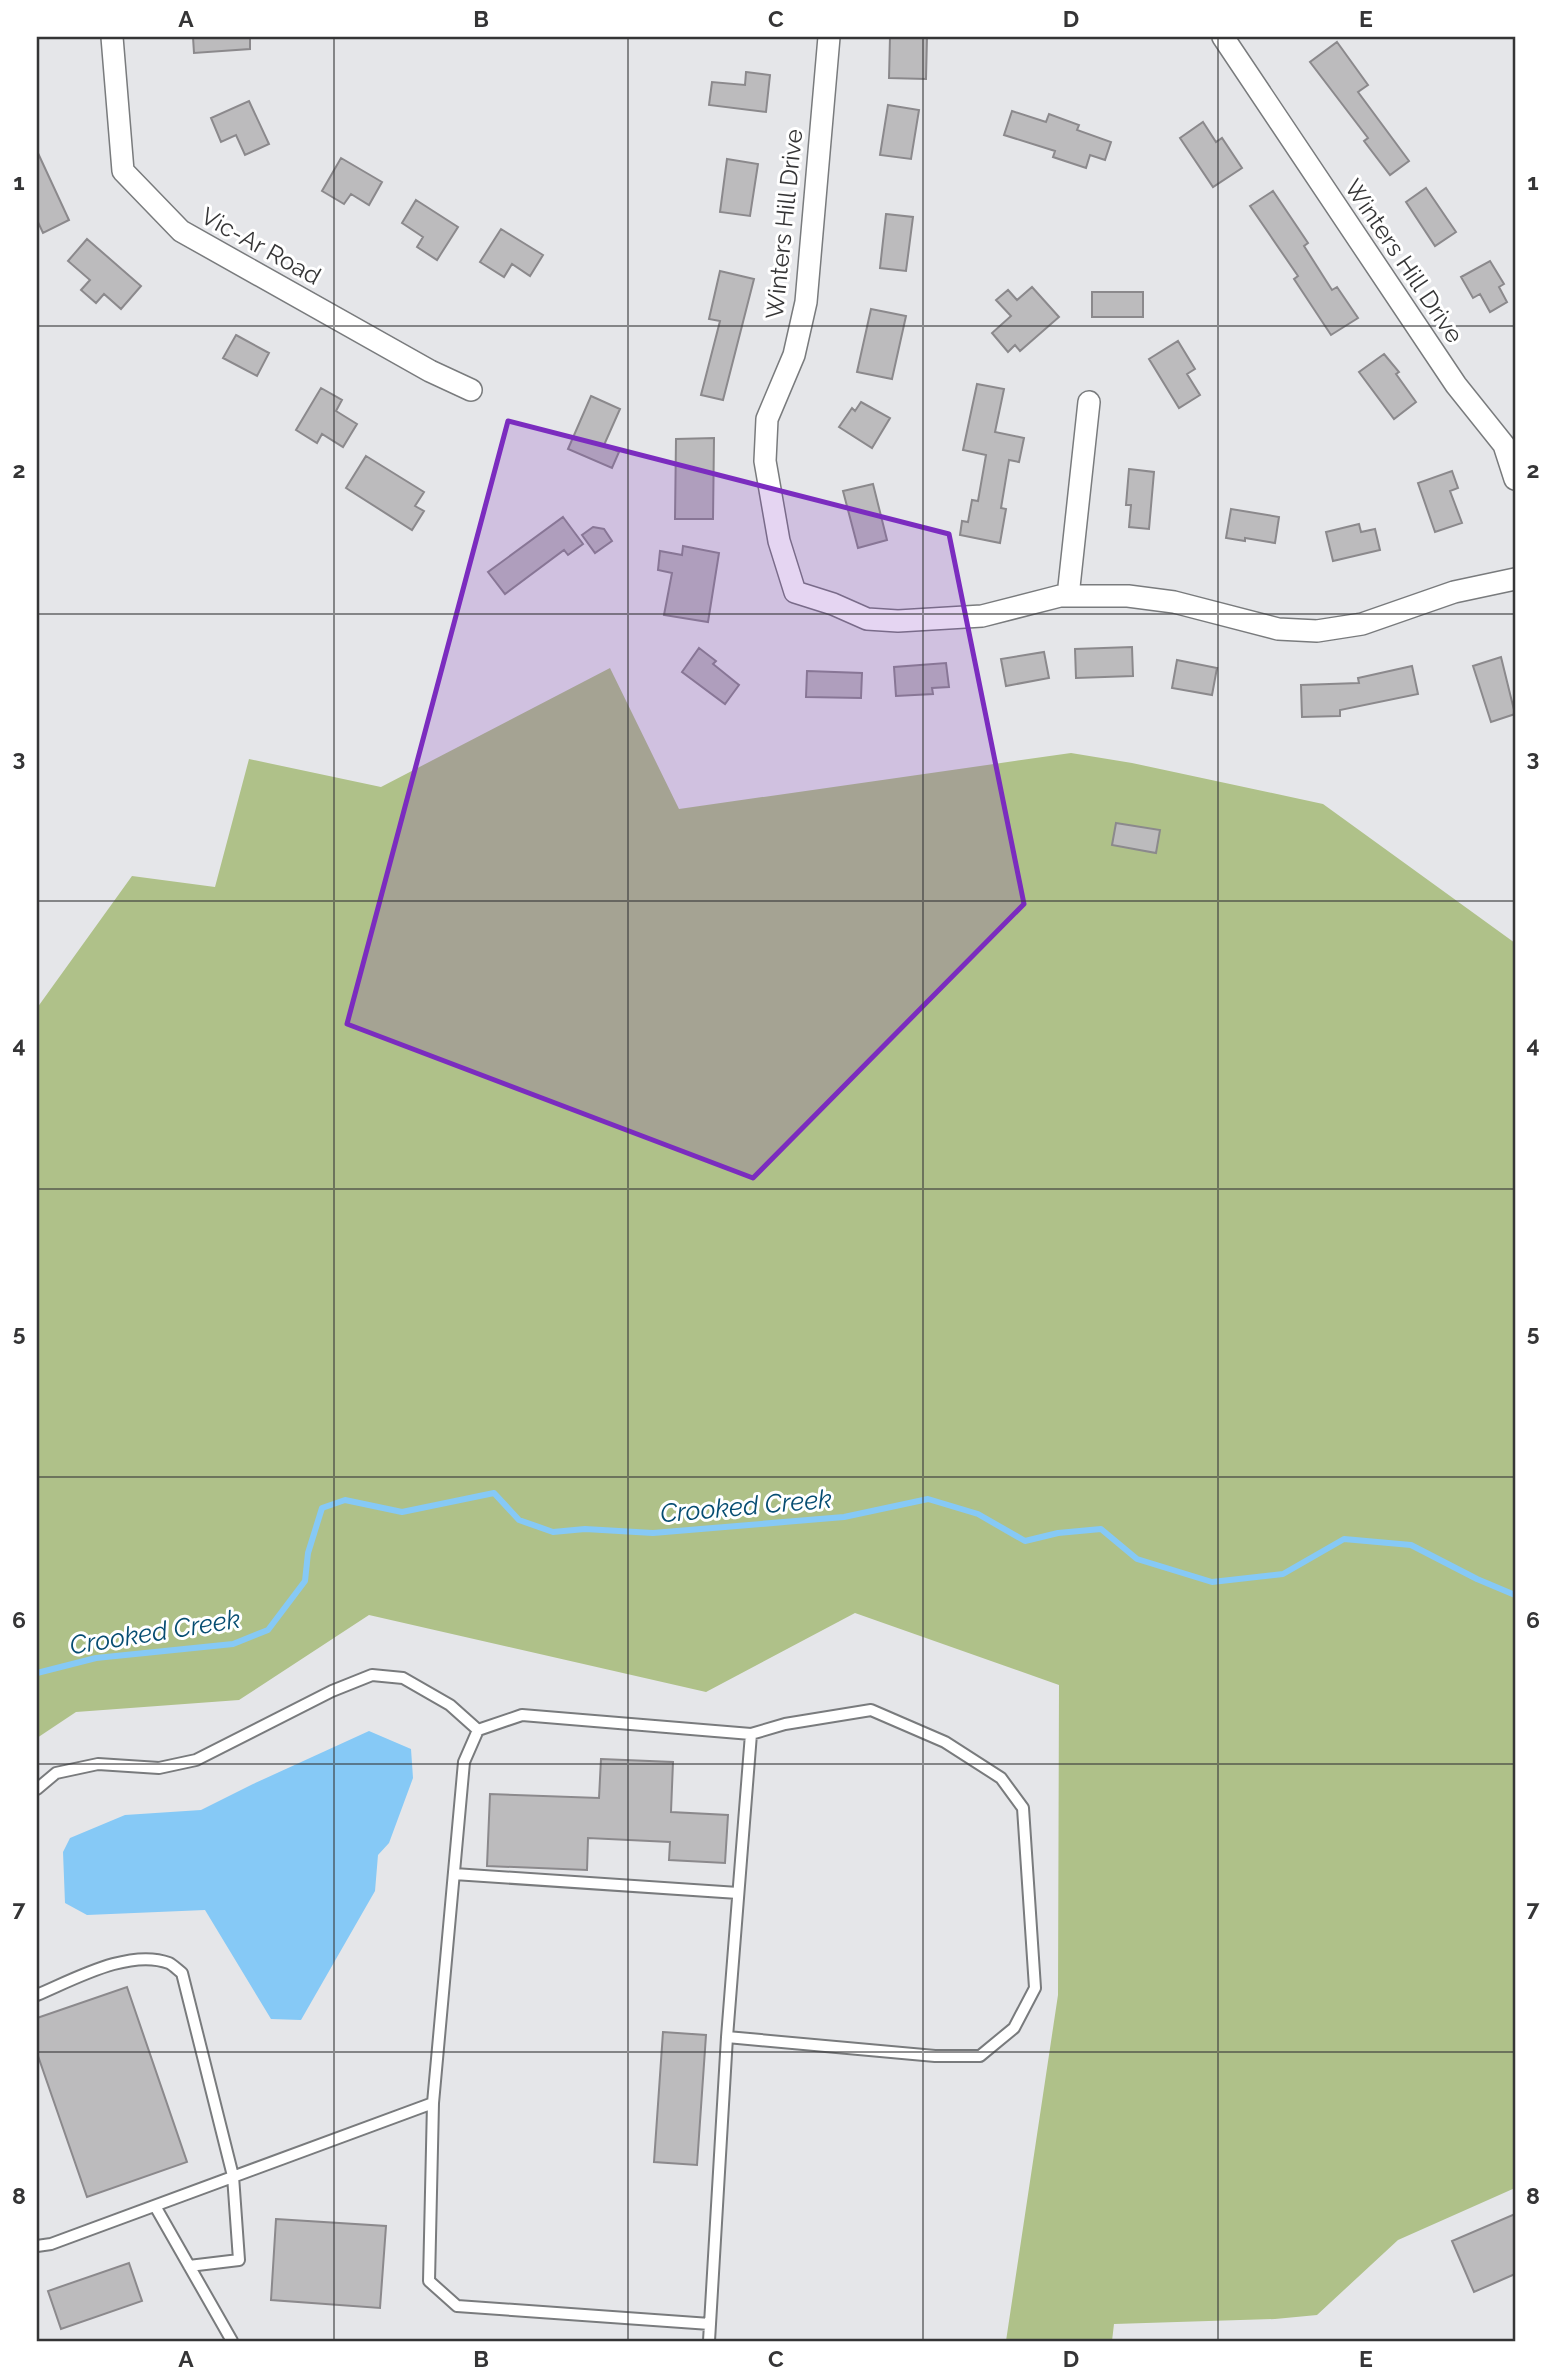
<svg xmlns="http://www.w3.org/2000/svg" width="1552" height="2378" viewBox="0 0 1552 2378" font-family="Raleway,sans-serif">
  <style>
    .green { fill: #afc189 }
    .water { fill: #86c9f6 }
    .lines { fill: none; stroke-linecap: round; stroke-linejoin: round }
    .stream { stroke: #86c9f6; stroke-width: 6 }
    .building { fill: #bcbbbd; stroke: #8b898c; stroke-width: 2 }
    .lane-casing { stroke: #797b7d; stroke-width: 14 }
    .street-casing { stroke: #797b7d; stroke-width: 24 }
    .lane { stroke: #fff; stroke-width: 10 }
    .street { stroke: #fff; stroke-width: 21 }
    .marked { fill: #7b2cbf; fill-opacity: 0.2; stroke: #7b2cbf; stroke-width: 5; stroke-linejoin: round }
    .grid { fill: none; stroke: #353536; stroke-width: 2; stroke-opacity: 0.55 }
    .labels { text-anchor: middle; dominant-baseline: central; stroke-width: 6; stroke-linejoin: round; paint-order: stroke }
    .street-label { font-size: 24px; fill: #353536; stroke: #fff }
    .water-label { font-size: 26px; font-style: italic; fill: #064d72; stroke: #fff }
    .neatline { fill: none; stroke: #353536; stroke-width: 2.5 }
    .grid-label { font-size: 23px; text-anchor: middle; font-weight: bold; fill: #353536 }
  </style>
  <rect width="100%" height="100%" fill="#e5e6e9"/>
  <path class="green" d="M610 668 679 809 1071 753 1132 763 1323 804 1515 943V2188L1398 2240 1317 2315 1275 2319 1114 2324 1112 2341H1006L1058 1995 1059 1685 855 1613 706 1692 369 1615 239 1700 76 1712 37 1738V1008L132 876 215 887 249 759 381 787Z"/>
  <path class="water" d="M369 1731 411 1749 413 1778 389 1843 378 1855 375 1891 301 2020 271 2019 205 1910 87 1915 65 1903 63 1852 70 1838 125 1815 201 1810 253 1784Z"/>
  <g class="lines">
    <path class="stream" d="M37 1673 96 1658 233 1644 268 1630 305 1581 308 1553 322 1508 345 1500 402 1512 494 1493 519 1520 553 1532 585 1529 653 1533 844 1517 928 1499 978 1514 1025 1541 1058 1533 1101 1529 1137 1559 1212 1582 1283 1574 1344 1539 1411 1545 1477 1579 1515 1595"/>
  </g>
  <path class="building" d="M193 37H250V49L194 53Z
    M890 37H927L926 79 889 78Z
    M1337 42 1368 85 1358 92 1409 161 1390 175 1364 141 1368 138 1310 62Z
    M746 72 770 75 766 112 709 105 712 82 745 85Z
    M249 101 269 144 245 155 236 135 221 142 211 118Z
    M888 105 919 110 911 159 880 155Z
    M1012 111 1046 122 1049 114 1079 125 1077 130 1111 142 1105 160 1090 155 1086 168 1053 157 1055 151 1004 135Z
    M1203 122 1216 142 1222 138 1242 168 1213 187 1180 138Z
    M37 151 69 220 43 233 37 220Z
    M341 158 382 182 369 205 351 194 344 204 322 191Z
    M727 159 758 164 750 216 720 212Z
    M1426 188 1456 232 1435 246 1406 202Z
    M1273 191 1308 243 1304 246 1332 290 1337 287 1358 318 1331 335 1294 279 1298 276 1250 206Z
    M416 200 458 227 437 260 417 247 423 237 402 223Z
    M886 214 913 217 906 271 880 268Z
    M501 229 543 255 530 276 512 264 504 277 480 262Z
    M87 239 141 286 121 309 104 294 96 303 81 290 90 280 68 261Z
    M1490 261 1504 284 1499 287 1507 302 1490 312 1480 294 1473 298 1461 277Z
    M720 271 754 279 723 400 701 395 720 321 709 319Z
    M1032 287 1059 317 1020 351 1015 345 1008 352 992 333 1011 316 996 300 1008 290 1017 300Z
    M1092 292H1143V317H1092Z
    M871 309 906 316 892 379 857 372Z
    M236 335 269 353 257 376 223 358Z
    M1178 341 1195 369 1187 374 1200 395 1179 408 1149 359Z
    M1384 354 1399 372 1396 374 1416 402 1394 419 1359 372Z
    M977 384 1004 389 995 432 1024 438 1019 462 1009 460 1001 508 1006 509 1000 543 960 535 962 521 968 522 972 500 978 501 986 455 963 450Z
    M321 388 342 400 336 411 357 424 343 447 322 434 317 443 296 430Z
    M591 396 620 409 604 445 619 452 612 468 568 449Z
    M861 402 890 418 872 448 839 427 852 408 855 411Z
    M714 438 713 519H675L676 439Z
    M366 456 424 492 415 506 424 511 412 530 346 488Z
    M1129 469 1154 472 1149 529 1129 527 1131 505H1126Z
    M1452 471 1458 488 1450 491 1462 523 1435 532 1418 483Z
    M873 484 887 540 858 548 843 491Z
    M1231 509 1279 517 1275 543 1245 538V541L1226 538Z
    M563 517 583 544 568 555 564 550 505 594 488 572Z
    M1359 524 1361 532 1375 529 1380 550 1333 561 1326 532Z
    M593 527 604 529 612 541 595 553 582 535Z
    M683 546 719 553 708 622 664 615 672 573 658 570 660 551 682 555Z
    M1132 647 1133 676 1076 678 1075 649Z
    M699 648 716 661 713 664 739 685 725 704 682 672Z
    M1044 652 1049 678 1006 686 1001 659Z
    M1501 657 1515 714 1491 722 1473 666Z
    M1177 660 1217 668 1212 695 1172 688Z
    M946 663 949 687 932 688 933 694 896 696 894 667Z
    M1412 666 1418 694 1340 710V716L1302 717 1301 685 1359 683 1358 678Z
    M807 671 862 673 861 698 806 697Z
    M1116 823 1160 830 1156 853 1112 845Z
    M601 1759 673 1762 671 1812 728 1815 725 1863 669 1860 670 1842 588 1838 587 1870 487 1866 490 1794 599 1798Z
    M127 1987 187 2162 87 2197 37 2053V2018Z
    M663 2032 706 2035 697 2165 654 2162Z
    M1515 2214V2274L1474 2292 1452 2241Z
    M276 2219 386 2226 380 2308 271 2300Z
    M129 2263 142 2301 61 2329 48 2291Z"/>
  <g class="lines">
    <g class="lane-casing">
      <path id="lane" d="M37 1789 56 1773 98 1764 159 1768 196 1760 332 1691 372 1675 403 1678 450 1705 478 1730
        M454 1874 738 1893
        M37 1995C73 1980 129 1948 169 1963 173 1965 178 1970 182 1973L233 2176 239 2260 189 2266
        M433 2103 429 2281 457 2306 710 2324
        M155 2206 232 2341
        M37 2246 51 2244 433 2103 464 1762 478 1730 522 1715 751 1734 785 1724 871 1710 945 1742 1001 1778 1023 1808 1035 1988 1014 2028 980 2056H935L727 2037
        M709 2341 727 2037 751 1734"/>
    </g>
    <g class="street-casing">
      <path id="street" d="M112 37 123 171 181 231 430 371 471 390
        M829 37 806 302 794 355 767 419 765 461 779 541 795 592 833 604 867 619 898 621 982 616 1060 596H1128L1174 602 1278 629 1317 631 1362 624 1454 592 1515 579
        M1223 37 1456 385 1504 445 1515 479
        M1068 596 1089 402"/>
    </g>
    <use href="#lane" class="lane"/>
    <use href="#street" class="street"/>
  </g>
  <path class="marked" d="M508 421 949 534 1024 904 753 1178 347 1024Z"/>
  <path class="grid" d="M334 37V2341M628 37V2341M923 37V2341M1218 37V2341M37 326H1515M37 614H1515M37 901H1515M37 1189H1515M37 1477H1515M37 1764H1515M37 2052H1515"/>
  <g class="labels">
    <g class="street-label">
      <text transform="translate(784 224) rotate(-84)">Winters Hill Drive</text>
      <text transform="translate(261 246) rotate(29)">Vic-Ar Road</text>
      <text transform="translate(1404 261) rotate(56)">Winters Hill Drive</text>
    </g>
    <g class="water-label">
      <text transform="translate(746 1506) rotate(-5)">Crooked Creek</text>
      <text transform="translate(155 1632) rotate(-9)">Crooked Creek</text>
    </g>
  </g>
  <rect width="1552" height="2378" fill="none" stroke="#ffffff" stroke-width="77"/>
  <rect x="38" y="38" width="1476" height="2302" class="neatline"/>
  <g class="grid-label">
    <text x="186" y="27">A</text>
    <text x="481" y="27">B</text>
    <text x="776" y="27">C</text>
    <text x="1071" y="27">D</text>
    <text x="1366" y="27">E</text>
    <text x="19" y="190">1</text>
    <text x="1533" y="190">1</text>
    <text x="19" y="478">2</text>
    <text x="1533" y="478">2</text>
    <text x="19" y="766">3</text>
    <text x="1533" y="766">3</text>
    <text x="19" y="1053">4</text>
    <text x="1533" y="1053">4</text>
    <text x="19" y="1341">5</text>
    <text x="1533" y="1341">5</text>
    <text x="19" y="1628">6</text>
    <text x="1533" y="1628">6</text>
    <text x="19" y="1916">7</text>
    <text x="1533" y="1916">7</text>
    <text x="19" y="2204">8</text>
    <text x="1533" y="2204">8</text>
    <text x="186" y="2367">A</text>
    <text x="481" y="2367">B</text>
    <text x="776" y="2367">C</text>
    <text x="1071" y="2367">D</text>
    <text x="1366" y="2367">E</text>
  </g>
</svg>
